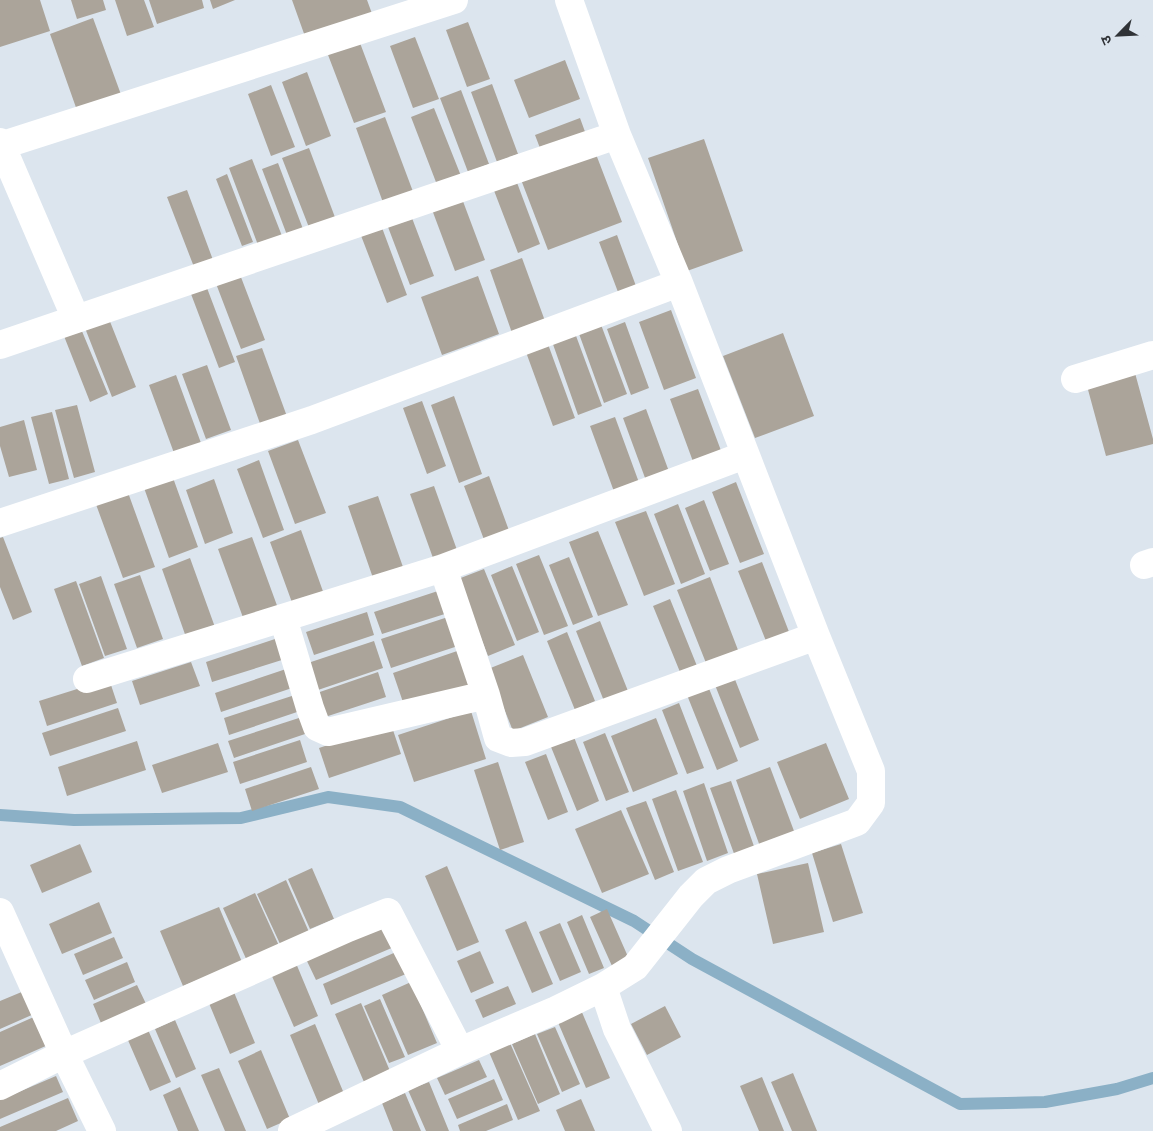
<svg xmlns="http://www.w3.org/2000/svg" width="1153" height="1131" viewBox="0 0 1153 1131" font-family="'IBM Plex Sans','Noto Sans Devanagari',sans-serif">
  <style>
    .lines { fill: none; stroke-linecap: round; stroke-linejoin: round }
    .stream { stroke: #8bb0c6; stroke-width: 12 }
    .building { fill: #aba49a }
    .minor { stroke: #fff; stroke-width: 28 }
  </style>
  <rect width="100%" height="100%" fill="#dce5ee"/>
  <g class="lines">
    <path class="stream" d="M0 815 74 820 241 818 328 797 400 807 634 921 692 959 960 1104 1045 1102 1117 1089 1153 1078"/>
  </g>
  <path class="building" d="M0 0H40L50 31 0 47Z
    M71 0H103L106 10 77 19Z
    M115 0H144L154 27 127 36Z
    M149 0H202L204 8 157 24Z
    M210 0H235L213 9Z
    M292 0H367L374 19 307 42Z
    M93 18 123 100 79 116 50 34Z
    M468 22 490 79 467 87 446 30Z
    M357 35 386 112 354 123 325 47Z
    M415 37 439 99 413 108 390 46Z
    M565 60 580 99 529 118 514 80Z
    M307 72 331 136 306 146 282 82Z
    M492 84 518 154 497 162 471 92Z
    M271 85 295 147 271 156 248 94Z
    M461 90 489 164 468 172 440 98Z
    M434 108 463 181 439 190 411 117Z
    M385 117 415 197 385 208 356 128Z
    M580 118 588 140 543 156 535 135Z
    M704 139 743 251 687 271 648 158Z
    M309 148 336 220 310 230 282 158Z
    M594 149 622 222 548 250 520 177Z
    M252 159 282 236 258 245 229 168Z
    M278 163 303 229 287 235 262 169Z
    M227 174 253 242 242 246 216 179Z
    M516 180 540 244 518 253 493 188Z
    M187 190 213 260 194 267 167 197Z
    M461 196 485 260 455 271 431 207Z
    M412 218 434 276 410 285 388 227Z
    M381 225 407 295 387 303 360 233Z
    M617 235 636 286 618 292 599 242Z
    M522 258 545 321 512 333 490 270Z
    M239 272 265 340 241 349 215 281Z
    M478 276 499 334 442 355 421 297Z
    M207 288 235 362 219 368 191 294Z
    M671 310 696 378 664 390 639 322Z
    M109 319 136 387 112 397 85 328Z
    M600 322 627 394 604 403 578 331Z
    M625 322 649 388 631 395 607 329Z
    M79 324 108 394 90 402 62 331Z
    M572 325 602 406 578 415 549 333Z
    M783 333 814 416 755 438 723 356Z
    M545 336 575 418 553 426 523 344Z
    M262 348 289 422 263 432 236 356Z
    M207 365 231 430 206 439 182 374Z
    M1135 373 1153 439V444L1106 456 1087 386Z
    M176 375 201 443 174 453 149 385Z
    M698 389 723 456 695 467 670 399Z
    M454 396 482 474 459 483 431 405Z
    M422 401 446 466 427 474 403 408Z
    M77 405 95 472 74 478 55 410Z
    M646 409 671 477 648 486 623 418Z
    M52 412 69 479 49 484 31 417Z
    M615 417 641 488 616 497 590 426Z
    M24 420 37 470 9 477 0 446V427Z
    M298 440 326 513 295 524 268 451Z
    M259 460 284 530 263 538 237 469Z
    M172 475 198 547 169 558 143 485Z
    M489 476 511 536 486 545 464 486Z
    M214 479 233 533 205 544 186 490Z
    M736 482 764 554 740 563 712 492Z
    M434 486 457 550 433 558 410 494Z
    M126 487 155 567 123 578 94 499Z
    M378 496 403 567 373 578 348 506Z
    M704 500 729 564 710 571 685 508Z
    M678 504 705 574 681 584 654 514Z
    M646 511 675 584 644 596 615 522Z
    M301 530 325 597 294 608 270 542Z
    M598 531 628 605 598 616 569 542Z
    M3 537 32 612 13 620 0 587V538Z
    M252 537 279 611 245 623 218 549Z
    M539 555 568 626 544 635 516 564Z
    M569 557 593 617 573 625 549 565Z
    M190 558 216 630 187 640 162 569Z
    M762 562 791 637 768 646 738 571Z
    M512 566 539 632 517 641 491 575Z
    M484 569 515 645 488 656 458 579Z
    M140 575 163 639 137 648 114 584Z
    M101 576 127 649 105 656 79 584Z
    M710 577 738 650 706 663 677 590Z
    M76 581 104 658 82 666 54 589Z
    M444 589 451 612 382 634 374 612Z
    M670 599 697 666 680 672 653 606Z
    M367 612 374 635 314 655 306 632Z
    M451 616 461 645 391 668 381 639Z
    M600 621 628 691 604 701 576 631Z
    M567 632 595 701 575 710 547 641Z
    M278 638 285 659 212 682 206 662Z
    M374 641 383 668 315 691 305 664Z
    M463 649 474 686 405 708 393 673Z
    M523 655 548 717 513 731 488 669Z
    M191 662 200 686 140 705 132 681Z
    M289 668 295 687 221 712 215 693Z
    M378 672 386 697 322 718 314 694Z
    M734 677 759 740 740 748 715 685Z
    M109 679 117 703 47 726 39 701Z
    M708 686 738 761 717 770 687 695Z
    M301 693 306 709 229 735 224 718Z
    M679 703 704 768 687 774 662 710Z
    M118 708 126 731 50 756 42 733Z
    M471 711 486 759 414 782 398 735Z
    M302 717 308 733 234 758 228 741Z
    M656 718 678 774 633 792 611 736Z
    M391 724 401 754 329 778 319 748Z
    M572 732 599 801 577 811 549 742Z
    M605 733 629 792 606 801 583 742Z
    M300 740 307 762 240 784 233 762Z
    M137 741 146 770 67 796 58 767Z
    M218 743 228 772 162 793 152 765Z
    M826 743 849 799 800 819 777 762Z
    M546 754 568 812 548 820 525 762Z
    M498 762 524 842 500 850 474 770Z
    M311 767 319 789 252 811 245 789Z
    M770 767 797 839 762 852 736 780Z
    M731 781 756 852 736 859 710 788Z
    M704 783 728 853 707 861 683 791Z
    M676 790 703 862 678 871 652 799Z
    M646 801 674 872 655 880 626 808Z
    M621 810 649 874 602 893 575 829Z
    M80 844 92 872 42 893 30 865Z
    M841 844 863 913 833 922 812 853Z
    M808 863 824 932 773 944 757 874Z
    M447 866 479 942 457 951 425 876Z
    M312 868 334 919 310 929 288 879Z
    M286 880 309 932 281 946 257 894Z
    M255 893 280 948 248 963 223 908Z
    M99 902 112 933 62 954 49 924Z
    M219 907 242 962 183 986 160 931Z
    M607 909 629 959 612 966 590 917Z
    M582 915 604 968 589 974 567 922Z
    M526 921 553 984 532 993 505 930Z
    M560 923 581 972 560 981 539 932Z
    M385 925 394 947 316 980 306 959Z
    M114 937 123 958 83 975 74 954Z
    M480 951 494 983 471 993 457 961Z
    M396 952 406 974 331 1005 323 984Z
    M293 956 318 1016 294 1027 268 967Z
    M127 962 135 982 94 1000 85 980Z
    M411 982 437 1043 408 1055 382 995Z
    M137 985 148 1008 103 1028 93 1004Z
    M231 985 255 1043 230 1054 206 996Z
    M508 986 516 1004 483 1018 475 1000Z
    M24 991 34 1014 0 1029V1001Z
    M380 999 405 1057 389 1063 364 1006Z
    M361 1003 390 1071 364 1082 335 1014Z
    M665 1006 681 1037 647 1055 631 1024Z
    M581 1010 610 1078 586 1088 557 1020Z
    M36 1016 48 1045 0 1066V1032Z
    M175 1020 196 1069 176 1078 155 1029Z
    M145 1023 171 1082 150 1091 124 1031Z
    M315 1024 345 1096 320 1107 290 1035Z
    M555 1027 580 1084 562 1092 537 1034Z
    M535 1034 560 1094 538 1104 512 1044Z
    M510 1043 540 1111 518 1120 489 1052Z
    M261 1050 290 1119 267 1129 238 1061Z
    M479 1060 487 1077 445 1095 437 1078Z
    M219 1068 246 1131H225L201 1075Z
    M793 1073 817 1131H792L771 1082Z
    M56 1076 63 1092 0 1119V1100Z
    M762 1077 784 1131H759L740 1086Z
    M494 1079 503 1100 457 1119 448 1099Z
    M429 1082 449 1131H426L408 1090Z
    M180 1087 199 1131H178L163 1095Z
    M405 1093 421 1131H393L382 1103Z
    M68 1098 78 1121 56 1131H0V1127Z
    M581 1099 595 1131H565L556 1110Z
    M507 1104 513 1120 486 1131H460L458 1125Z"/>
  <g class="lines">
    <path class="minor" d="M0 142 76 319
      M0 146 454 0
      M0 345 617 135
      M1075 379 1153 355
      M0 523 312 420 679 283
      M1144 565 1153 562
      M443 568 486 695 498 738 511 743 525 742 816 636
      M283 618 310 708 317 727 328 732 486 695
      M87 679 443 568 745 455
      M0 912 64 1054 102 1131
      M603 987 617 1029 668 1131
      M0 1086 64 1054 348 928 388 912 460 1051
      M292 1131 460 1051 556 1010 603 987 635 967 691 896 706 881 728 870 857 822 871 803V771L816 636 679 283 617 135 569 0"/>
  </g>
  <g transform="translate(1118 35) rotate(246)" stroke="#dce5ee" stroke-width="4" paint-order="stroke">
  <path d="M0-4L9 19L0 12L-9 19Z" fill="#303337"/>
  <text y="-8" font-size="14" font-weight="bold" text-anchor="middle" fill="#303337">उ</text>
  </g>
</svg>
